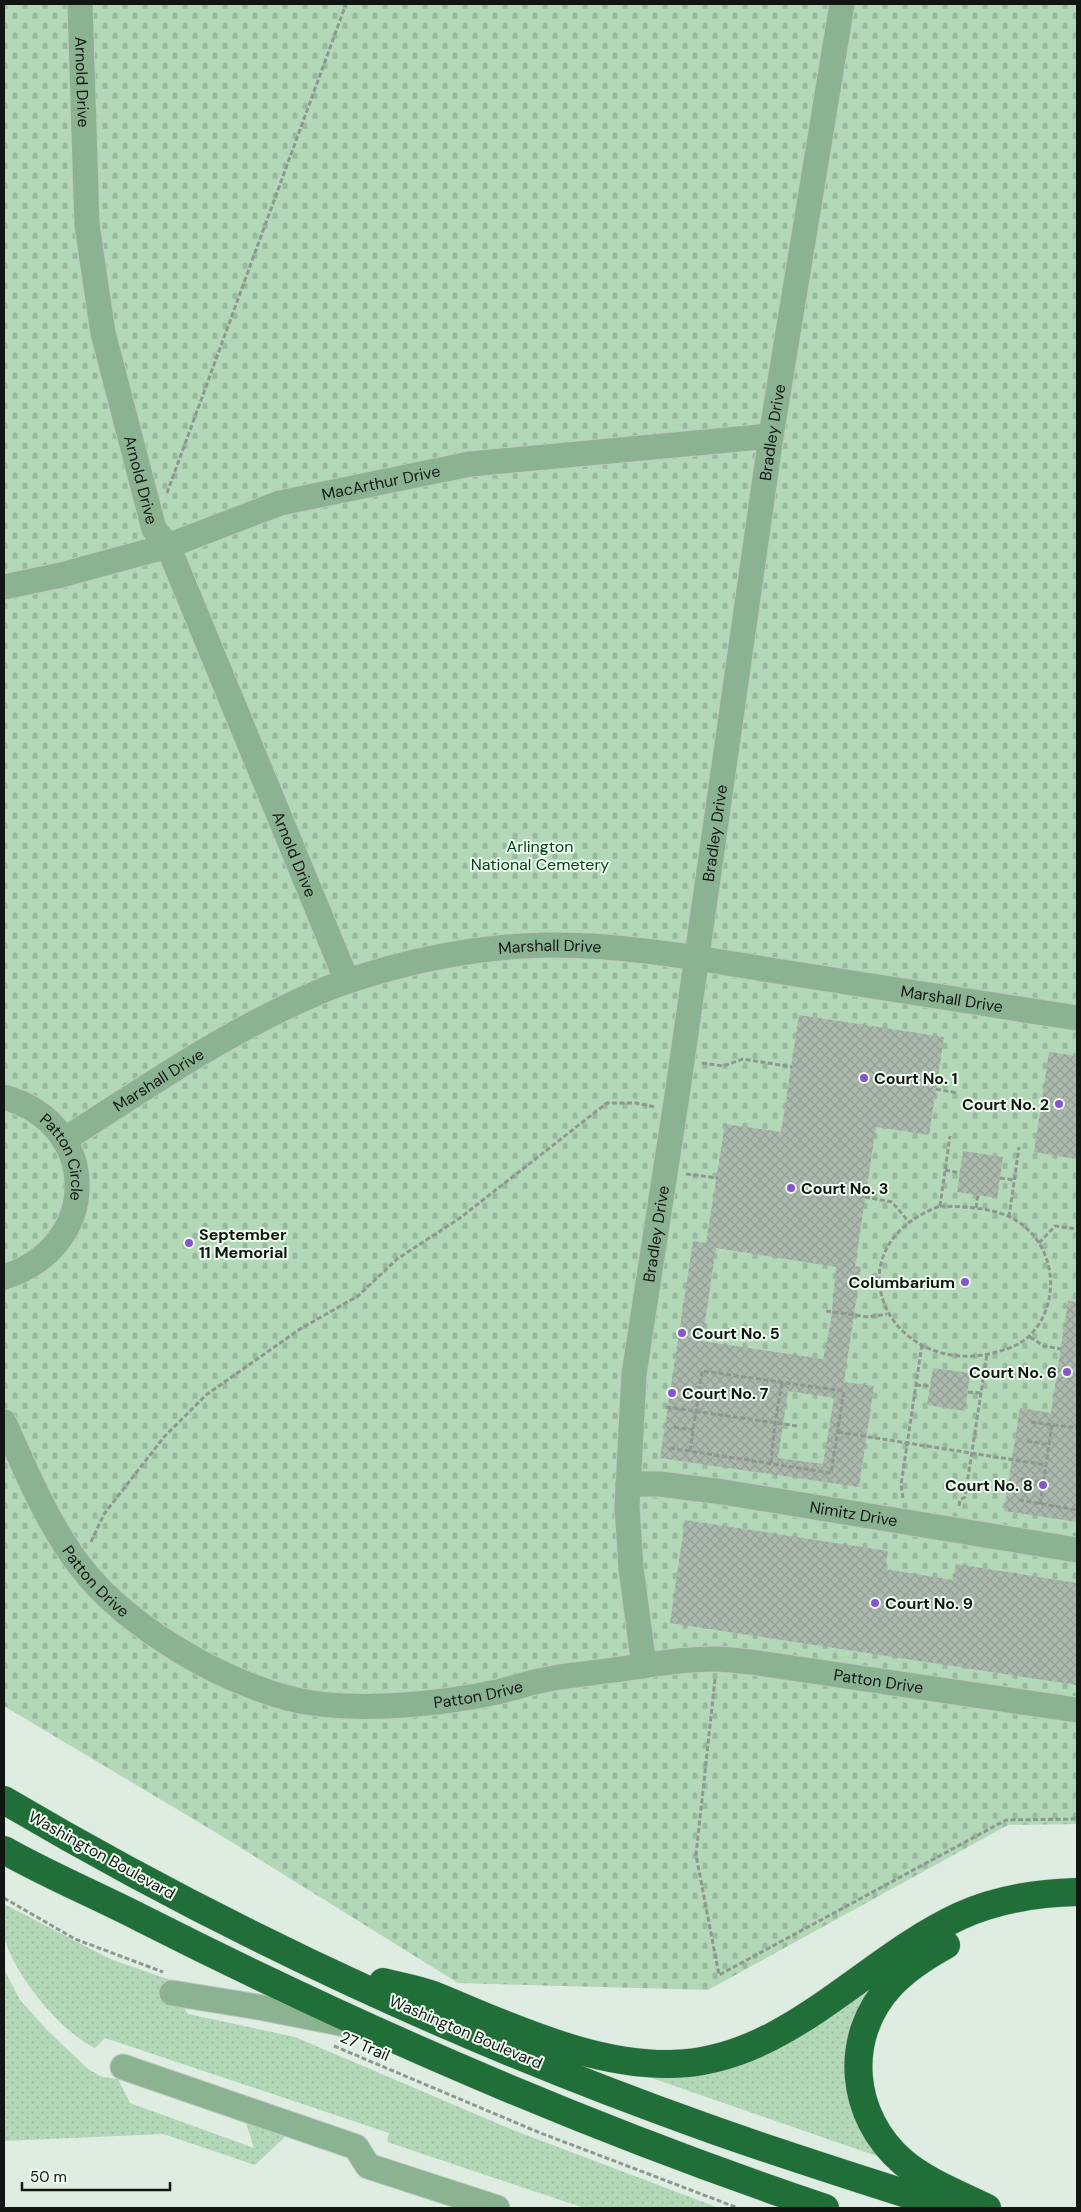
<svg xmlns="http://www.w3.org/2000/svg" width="1081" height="2212" viewBox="0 0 1081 2212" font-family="'DM Sans',sans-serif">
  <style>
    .grass { fill: url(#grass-dots) }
    .cemetery { fill: url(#cemetery-stones) }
    .building { fill: url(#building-cross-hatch); fill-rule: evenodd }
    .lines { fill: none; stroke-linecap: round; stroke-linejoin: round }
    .minor-casing { stroke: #becac0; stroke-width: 27 }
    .highway-casing { stroke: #becac0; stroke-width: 29 }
    .path { stroke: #8f9890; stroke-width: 3; stroke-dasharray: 5 2.5; stroke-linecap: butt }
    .minor { stroke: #8bb392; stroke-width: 25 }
    .highway { stroke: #216f38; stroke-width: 28 }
    .poi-dot { fill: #8655cd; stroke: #edfaee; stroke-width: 2 }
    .labels { text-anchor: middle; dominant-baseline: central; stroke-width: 4; stroke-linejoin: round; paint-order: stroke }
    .street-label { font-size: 16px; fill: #121613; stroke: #edfaee }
    .park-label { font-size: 16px; fill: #003f17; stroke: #edfaee }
    .poi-label { font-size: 16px; font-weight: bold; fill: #121613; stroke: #edfaee; text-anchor: start }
  </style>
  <defs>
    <pattern id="grass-dots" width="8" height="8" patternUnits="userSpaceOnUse" patternTransform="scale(1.25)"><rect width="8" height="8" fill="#b2d8b8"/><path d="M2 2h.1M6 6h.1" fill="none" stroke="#98b99d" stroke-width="1.8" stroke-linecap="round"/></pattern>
    <pattern id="cemetery-stones" width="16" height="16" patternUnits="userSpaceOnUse" patternTransform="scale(1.25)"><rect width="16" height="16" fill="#b2d8b8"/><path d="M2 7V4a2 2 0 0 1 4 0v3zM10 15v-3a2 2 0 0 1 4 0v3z" fill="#98b99d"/></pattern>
    <pattern id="building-cross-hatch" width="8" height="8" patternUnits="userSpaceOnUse" patternTransform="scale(1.25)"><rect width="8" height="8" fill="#acb9ae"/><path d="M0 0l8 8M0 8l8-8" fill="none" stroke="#939e95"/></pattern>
  </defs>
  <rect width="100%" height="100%" fill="#dfece1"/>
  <path class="grass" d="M4 1904 110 1959 176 1982 181 2003 188 2014 295 2037 513 2130 719 2208H584L387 2142 389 2133 105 2038 95 2048C62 2033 11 1972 4 1935 2 1926 4 1914 4 1904Z
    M4 1969 20 2000 47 2030 88 2069 102 2077 118 2079 130 2103 254 2148 243 2113 285 2135 283 2139 255 2165 163 2134 4 2141Z
    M877 1978 850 2046 888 2160 637 2073 668 2074Z"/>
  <path class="cemetery" d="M4 4H1077V1824L1008 1825 708 1990 458 1983 230 1841 4 1706Z"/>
  <path class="building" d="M799 1015 944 1037 929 1135 876 1127 855 1266 861 1267 844 1382 874 1386 859 1487 660 1458 693 1241 706 1243 725 1124 781 1132ZM716 1248 836 1267 831 1320 823 1359 702 1341ZM788 1391 834 1398 823 1464 778 1458Z
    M1049 1052 1077 1056V1159L1034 1152Z
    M963 1151 1003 1157 997 1198 957 1192Z
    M1068 1301 1077 1302V1522L1004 1511 1020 1408 1051 1413Z
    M933 1368 970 1373 965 1411 927 1405Z
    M685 1520 888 1551 885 1569 953 1580 956 1564 1077 1583V1685L670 1623Z"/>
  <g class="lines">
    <g class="minor-casing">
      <g id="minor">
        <path id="s1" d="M80 4 87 225 103 333 154 529 168 546 347 981"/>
        <path id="s2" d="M4 587 61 575 168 546 280 503 470 464 771 436"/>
        <path id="s3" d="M4 1097C102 1125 101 1247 4 1277"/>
        <path id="s4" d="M64 1140C136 1094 207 1045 284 1008 305 998 326 988 348 981 411 960 481 946 548 945 634 944 722 963 808 976 898 990 987 1004 1077 1018"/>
        <path id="s5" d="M4 1422C26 1471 47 1523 80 1566 128 1629 234 1691 312 1703 370 1711 440 1704 497 1692 514 1688 531 1682 549 1679 570 1675 593 1673 614 1670 648 1665 682 1659 716 1659 727 1659 739 1661 751 1662L1077 1710"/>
        <path id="s6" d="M628 1484H660L723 1492 1077 1550"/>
        <path id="s7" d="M644 1666 631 1568 627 1507 634 1374 678 1089 771 436 842 4"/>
        <path d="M172 1993 264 2008 350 2025"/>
        <path d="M123 2067 356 2147 368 2166 497 2208"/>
      </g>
    </g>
    <g class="highway-casing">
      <path id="highway" d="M4 1800C226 1931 461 2040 705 2127 786 2156 869 2182 951 2208
        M4 1850C48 1875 96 1895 141 1918 362 2030 590 2129 825 2208
        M946 1945C926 1956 907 1968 891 1985 842 2037 850 2117 903 2162 925 2181 961 2195 987 2208
        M383 1982C398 1986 415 1989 430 1994 449 2001 468 2010 486 2017 545 2041 607 2065 671 2064 786 2062 862 1961 960 1916 997 1899 1037 1893 1077 1892"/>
    </g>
    <path class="path" d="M167 493 346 4
      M702 1063 723 1066 743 1059 792 1067
      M936 1089 957 1093
      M945 1170 960 1173
      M686 1174 718 1178
      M1000 1178 1014 1180
      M865 1197 892 1202 909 1222
      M940 1206C963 1207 988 1207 1010 1217 1050 1237 1062 1287 1039 1324 1026 1343 1015 1347 993 1353 889 1378 826 1249 940 1206Z
      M940 1206 950 1136
      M976 1208 978 1195
      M1009 1217 1019 1147
      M1039 1243 1055 1226 1077 1229
      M826 1311 868 1317 887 1314
      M1030 1337 1044 1346 1061 1349
      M916 1385 930 1386
      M968 1392 981 1393
      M666 1407 797 1426
      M1031 1422 1077 1428
      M674 1427 693 1430
      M838 1432 1046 1465
      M1027 1441 1049 1445
      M670 1448 831 1473 844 1391 702 1371 690 1451
      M771 1463 775 1423 782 1383
      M1020 1479 1043 1482
      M903 1498 901 1485 922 1344
      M1019 1500 1077 1510
      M1040 1504 1052 1424
      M959 1506 960 1500 965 1497 987 1354
      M91 1542 104 1514 164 1437 206 1395 300 1329 358 1296 397 1259 460 1218 607 1103H636L655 1107
      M715 1679 696 1855 719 1975 1006 1820 1077 1819
      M4 1898 75 1939 163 1972
      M334 2046 538 2132 738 2208"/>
    <use href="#minor" class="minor"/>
    <use href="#highway" class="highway"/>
  </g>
  <g class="poi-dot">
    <circle cx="864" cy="1078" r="5"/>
    <circle cx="1059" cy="1104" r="5"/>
    <circle cx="791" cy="1188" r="5"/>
    <circle cx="189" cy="1243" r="5"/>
    <circle cx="965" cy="1282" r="5"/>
    <circle cx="682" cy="1333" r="5"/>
    <circle cx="1067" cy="1372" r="5"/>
    <circle cx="672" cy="1393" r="5"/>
    <circle cx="1043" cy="1485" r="5"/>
    <circle cx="875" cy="1603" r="5"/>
  </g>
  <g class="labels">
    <g class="street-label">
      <text stroke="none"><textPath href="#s1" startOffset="78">Arnold Drive</textPath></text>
      <text stroke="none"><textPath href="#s7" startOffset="1245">Bradley Drive</textPath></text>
      <text stroke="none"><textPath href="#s1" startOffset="482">Arnold Drive</textPath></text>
      <text stroke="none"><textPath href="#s2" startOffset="392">MacArthur Drive</textPath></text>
      <text stroke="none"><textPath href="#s7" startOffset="840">Bradley Drive</textPath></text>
      <text stroke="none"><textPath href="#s1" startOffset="888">Arnold Drive</textPath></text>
      <text stroke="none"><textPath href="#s4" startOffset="532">Marshall Drive</textPath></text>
      <text stroke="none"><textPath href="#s4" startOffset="938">Marshall Drive</textPath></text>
      <text stroke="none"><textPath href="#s4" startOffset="112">Marshall Drive</textPath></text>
      <text stroke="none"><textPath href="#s3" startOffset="91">Patton Circle</textPath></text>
      <text stroke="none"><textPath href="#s7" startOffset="435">Bradley Drive</textPath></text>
      <text stroke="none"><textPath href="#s6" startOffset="228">Nimitz Drive</textPath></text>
      <text stroke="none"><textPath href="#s5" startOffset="185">Patton Drive</textPath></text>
      <text stroke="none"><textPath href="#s5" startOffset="1010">Patton Drive</textPath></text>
      <text stroke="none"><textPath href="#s5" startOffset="605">Patton Drive</textPath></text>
      <text transform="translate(102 1855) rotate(29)">Washington Boulevard</text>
      <text transform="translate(466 2032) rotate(23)">Washington Boulevard</text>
      <text transform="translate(365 2046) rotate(23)">27 Trail</text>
    </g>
    <g class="park-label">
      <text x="540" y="846">Arlington<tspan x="540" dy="18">National Cemetery</tspan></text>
    </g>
    <g class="poi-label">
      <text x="874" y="1078">Court No. 1</text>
      <text x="1049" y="1104" text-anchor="end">Court No. 2</text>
      <text x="801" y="1188">Court No. 3</text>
      <text x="199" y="1234">September<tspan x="199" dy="18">11 Memorial</tspan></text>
      <text x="955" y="1282" text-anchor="end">Columbarium</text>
      <text x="692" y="1333">Court No. 5</text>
      <text x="1057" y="1372" text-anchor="end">Court No. 6</text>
      <text x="682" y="1393">Court No. 7</text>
      <text x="1033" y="1485" text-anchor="end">Court No. 8</text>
      <text x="885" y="1603">Court No. 9</text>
    </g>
  </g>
  <rect width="1081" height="2212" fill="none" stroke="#121613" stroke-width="10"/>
  <path d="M22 2182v8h148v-8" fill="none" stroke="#121613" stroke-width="2.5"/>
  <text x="30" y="2182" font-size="15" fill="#121613" stroke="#edfaee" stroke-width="4" paint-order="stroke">50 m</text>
</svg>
